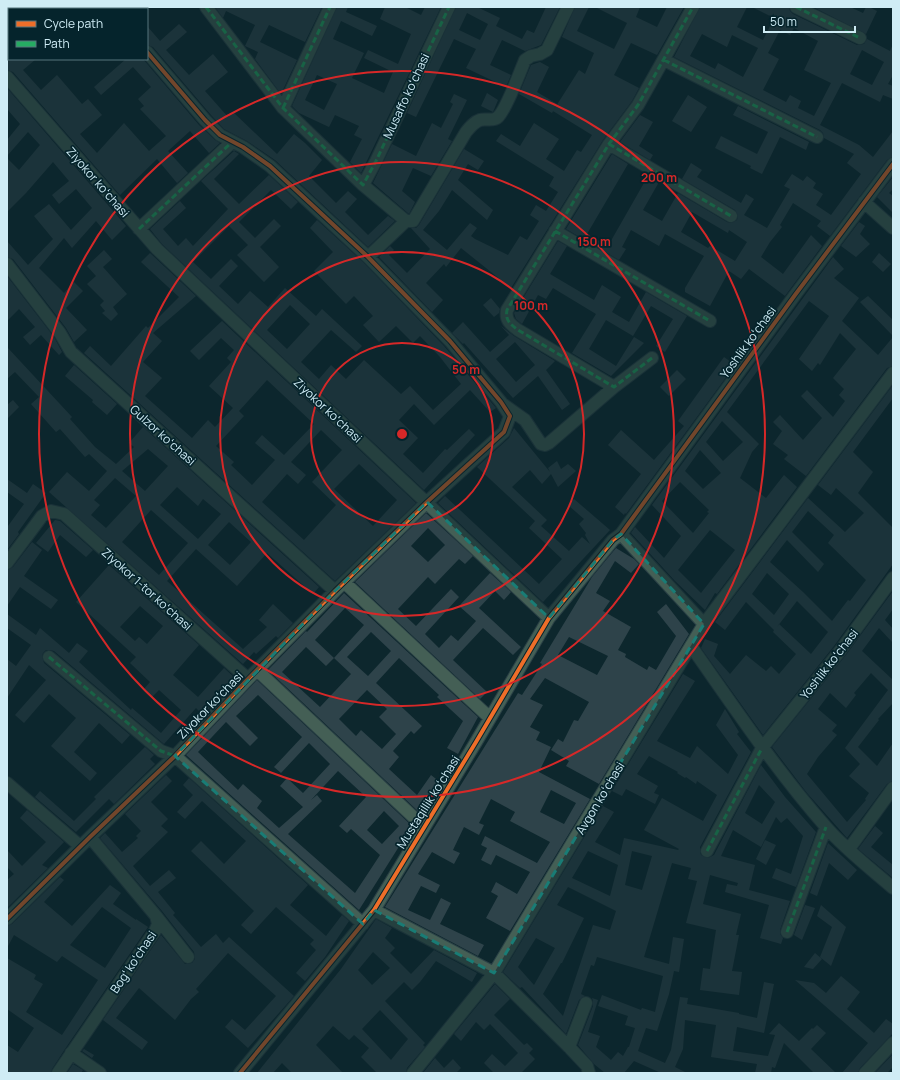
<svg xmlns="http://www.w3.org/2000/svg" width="900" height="1080" viewBox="0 0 900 1080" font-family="Manrope,sans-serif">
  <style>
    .building { fill: #2e434a; fill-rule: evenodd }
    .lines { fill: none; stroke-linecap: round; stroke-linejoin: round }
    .minor-casing { stroke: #2b4146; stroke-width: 14 }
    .minor { stroke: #445f55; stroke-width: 12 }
    .quiet { stroke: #26ab63; stroke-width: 3; stroke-dasharray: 6 3; stroke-linecap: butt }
    .cycleway-casing { stroke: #05242c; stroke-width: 6 }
    .cycleway { stroke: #ee6e29; stroke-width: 4 }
    .marked { fill: none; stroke: #197c75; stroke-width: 3; stroke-dasharray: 8 5; stroke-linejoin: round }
    .ring { fill: none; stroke: #d62828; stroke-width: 2 }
    .labels { text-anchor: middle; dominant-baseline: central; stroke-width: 3.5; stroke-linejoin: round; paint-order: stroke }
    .street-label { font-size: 12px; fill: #cfecf5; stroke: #05242c }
    .centre { fill: #d62828; stroke: #05242c; stroke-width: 2 }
    .ring-label { font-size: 12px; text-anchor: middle; font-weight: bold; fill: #d62828; stroke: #05242c; stroke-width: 3.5; stroke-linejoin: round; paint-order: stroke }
  </style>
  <rect width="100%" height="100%" fill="#0d272d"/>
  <path class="building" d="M215 7H322L305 42 269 25 260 42 297 60 281 94 255 59 258 52 245 46 255 25 226 11 223 18Z
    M337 7H348L346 12 377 26 372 36 341 21 333 39 364 53 352 78 384 93 393 72 364 58 368 50 398 64 411 34 380 19 385 7H405L421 15 425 7H441L361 173 350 162 362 139 354 135 359 126 335 115 329 127 299 113 292 106ZM317 75 337 84 324 110 305 100Z
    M456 7H477L500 18 496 26 522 39 527 30 534 33 546 7H560L541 45 525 51 502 40 490 65 511 75 506 87 466 68 476 49 454 39 416 117 407 113ZM467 13 488 24 480 40 459 30Z
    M575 7H589L577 31 614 49 627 23 595 7H640L636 17 657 27 667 7H684L657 55 631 43 614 75 639 88 632 101 603 140 511 288 461 248 446 267 444 264 426 283 443 300 432 312 379 257 390 246 394 250 389 255 407 273 430 249 411 228H416L419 225 464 149 484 161 478 170 468 164 458 180 493 210 487 220 452 190 439 211 423 230 447 250 470 223 477 228 471 236 475 239 508 255 520 236 527 240 539 221 530 215 536 205 546 211 558 192 549 186 554 177 496 141 501 134 520 146 534 123 559 139 546 159 564 171 577 150 581 152 592 135 553 111 579 70 585 74 594 53 562 37Z
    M700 7H747L737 27 763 40 774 18 752 7H789L790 11 793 14 857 45 864 44 867 39 890 51 893 44V75L888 84 893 86V99L883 95 880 102 842 83 820 125 859 145 873 157 893 131V157L887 160 830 236 817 226 821 221 793 203 780 225 782 227 770 242 761 257 783 274 811 235 822 246 785 296 749 269 741 279 729 271 710 306 685 292V288L704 256 665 234 659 246 631 230 622 247 626 249 619 260 566 229 612 154 628 164 587 234 608 246 648 176 659 182 643 210 662 221 678 193 727 222 731 223 737 220 738 216 735 210 682 179 691 163 702 170 697 177 741 203 746 194 754 199 744 215 767 228 790 189 784 186 792 174 803 181 807 176 816 183 813 188 823 194 816 205 831 215 861 174 847 163 854 154 824 138 823 133 820 130 674 57ZM794 28 818 41 804 70 831 83 814 116 798 108 801 101 790 95 786 102 763 90 779 59 768 53 780 30 790 35ZM702 34 727 47 732 35 758 48 743 77 718 63 715 69 690 56ZM862 50 884 62 872 85 850 74ZM692 212 728 233 729 230 747 242 735 261 710 246 708 248 681 232Z
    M813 7H850L863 13 866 7H869L877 11 866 34Z
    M179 24 187 32 166 50 189 75 213 54 228 72 205 91 228 117 233 112 277 154 294 134 305 143 322 160 309 176 336 203 348 191 357 199 345 212 368 235 388 216 395 221 368 247 275 160 247 141 224 129 211 115 153 47 147 45V26L160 41Z
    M7 51 9 53V59H36L23 70 41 90 57 75 82 104 88 99 102 115 80 134 97 153 124 123 149 151 166 136 140 109 144 106 138 99 151 87 133 67 101 95 94 87 126 59H143L199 125 215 140 220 143 209 153 190 131 168 151 188 173 177 183 157 159 120 195 13 72 7 70Z
    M540 62 549 67 537 92 557 104 552 113 519 94 531 65Z
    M7 88 126 226 112 240 96 221 72 248 64 238 39 268 64 293 74 282 83 291 66 308 87 330 74 342 66 328 13 259 7 257V241L28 265 53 239 34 216 49 204 71 230 92 208 76 189 59 204 52 195 69 181 53 162 26 193 7 212V158L19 170 40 145 28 132 7 156V140L20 124 7 109Z
    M487 93 498 100 493 112 481 106Z
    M454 94 467 100 448 139 452 141 431 176 413 168 402 191 415 202 409 214 373 183 392 144 416 156 432 123 441 128 453 104 450 102Z
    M688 95 707 107 691 132 672 121Z
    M738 106 809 142 806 150 780 137 762 174 750 168 751 166 715 148 721 136 757 154 768 132 733 115Z
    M640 115 653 122 639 146 653 155 650 160 620 142Z
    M234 151 239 154 214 179 239 204 269 175 298 202 291 209 271 190 239 222 255 238 274 219 281 226 260 247 279 267 264 282 237 255 248 245 229 226 193 262 211 279 231 259 238 266 219 286 238 304 250 291 268 307 285 288 316 316 322 309 362 346 356 352 331 330 301 362 319 379 331 365 346 379 364 360 401 394 410 386 433 410 461 384 440 357 420 336 413 343 396 326 379 342 363 325 373 316 354 296 346 304 314 271 333 252 310 228 317 220 363 262 444 346 496 408 490 412 470 390 434 425 414 404 399 420 418 438 403 454 423 473 445 449 447 450 469 429 475 435 424 490 162 244 150 229 180 201 186 208 163 229 178 246 186 238 193 246 228 209 201 181ZM290 305 310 324 287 349 267 330Z
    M893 177V189L889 193 893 196V213L877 197Z
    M859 222 865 226 860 234 870 244 856 257 841 246Z
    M558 241 567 246 550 274 594 300 602 285 621 297 612 312 629 322 646 292 687 316 665 352 656 346 673 319 651 306 633 336 606 320 589 349 616 366 634 337 644 343 611 376 572 353 596 314 553 288 546 299 538 295 522 324 516 319 514 313Z
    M104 250 112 259 103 267 127 294 113 307 118 314 111 321 102 313 105 311 100 305 104 301 87 284 96 276 87 266Z
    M150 253 196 296 153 333 162 341 143 362 162 378 145 396 192 438 208 420 215 427 233 408 209 386 231 362 227 358 234 350 221 338 199 360 190 351 222 321 416 503 335 581 84 353 90 346 111 366 146 326 148 328 179 297 141 262ZM267 380 314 424 284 455 262 435 255 443 275 460 252 485 231 465 234 462 216 446 244 416 239 411ZM321 430 342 450 312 482 336 505 304 540 262 502 287 474 298 484 306 475 291 462ZM359 464 397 500 373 526 334 489Z
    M879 253 891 264 883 272 872 262Z
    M833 257 844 269 834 278 859 298 842 321 878 355 893 337V366L887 368 806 476 784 459 788 455 773 444 782 431 773 422 780 415 803 440 822 418 801 396 807 390 833 417 845 401 839 395 844 389 833 378 856 349 840 333 820 365 818 363 812 371 799 359 829 316 809 301 727 412 759 444 752 452 740 478 766 498 784 475 797 487 717 594 715 593 705 610 675 581 631 533 635 527 664 558 681 536 652 505ZM722 421 743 442 723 461 706 442ZM700 450 721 473 703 489 685 471ZM680 482 709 510 707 512 709 513 693 533 662 501ZM710 530 735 550 701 593 678 570Z
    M7 276 54 337 62 352 59 355 41 335 30 345 23 337 35 327 19 309 7 321Z
    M868 296 893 320V336L860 302Z
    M491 298 500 309 499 313 494 317 483 305Z
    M463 322 490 352 509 335 501 326 514 336 555 361 546 370 570 404 562 410 538 376 513 398 464 343 463 344 452 333ZM515 342 535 365 516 382 496 359Z
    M7 347 72 417 70 419 95 447 116 464 134 447 129 443 143 427 319 587 313 594 267 553 237 586 196 549 167 581 243 649 267 627 259 620 273 604 293 623 278 638 276 636 256 654 254 652 243 664 49 492 67 472 89 491 107 471 89 454 85 457 60 429 56 432 31 404 39 397 15 372 7 379ZM148 449 168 466 145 491 122 471ZM115 478 136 496 106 528 91 515 100 505 94 500ZM177 487 198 506 203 499 221 514 198 539 160 505ZM151 510 188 543 159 575 122 542ZM229 522 251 542 230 565 208 545Z
    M724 357 735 365 626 514 625 513 624 515 615 507 641 474 608 445 621 430 654 460 684 426 678 421Z
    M74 365 117 404 107 415 92 402 93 400 65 376Z
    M677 370 686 379 669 396 660 387Z
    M893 385V398L853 452 873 472 858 493 893 528V564L834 646 763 735 701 648 705 639 718 644 714 656 730 674 746 655 766 671 771 666 779 674 796 654 773 632 774 630 746 602 725 630 715 622 808 498 845 532 864 513 836 488 831 495 818 485ZM808 511 834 535 828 543 866 580 850 601 848 600 832 621 803 592 770 562 787 540 818 572 824 564 792 532ZM767 573 789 594 774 615 752 594ZM797 601 828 632 811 654 779 624 777 627Z
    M13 400 19 407 7 419V405Z
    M514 428 550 472 548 468 557 461 561 469 568 464 576 471 558 487 551 474 542 484 530 470 512 487 547 520 541 526 569 551 582 537 590 544 585 535 586 533 579 524 584 519 568 505 574 499 610 530 543 602 438 503 445 496 539 584 562 559 529 528 535 521 477 467 509 438Z
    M7 479 27 493 33 484 46 493 18 532 19 534 7 550V525L8 526 24 504 7 492Z
    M426 513 473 556 465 564 459 559 435 584 428 577 398 609 416 626 451 589 459 597 425 634 439 648 451 635 458 641 476 621 459 606 490 573 511 592 504 600 495 591 479 608 521 647 513 655 483 628 453 660 487 692 480 699 355 582ZM428 528 445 545 428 562 411 546Z
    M55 520 60 521 93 550 86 557 60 535 48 552 36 543Z
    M32 542 42 550 24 576 58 600 51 609 20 587 7 606V570L13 567Z
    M616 548 634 559 639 564 631 573 615 561 596 593 610 601 603 611 631 627 618 650 626 654 625 657 647 670 649 666 656 670 676 636 657 612 666 604 689 634 599 784 566 766 569 761 551 750 558 739 563 742 574 720 578 721 589 702 545 678 530 699 543 705 530 727 540 732 536 740 551 747 539 772 590 799 510 931 486 918 498 896 491 892 496 882 517 894 530 872 496 855 491 865 481 860 487 848 481 845 485 836 537 863 550 842 510 821 515 812 491 799 479 823 484 825 479 835 464 827 453 850 460 853 454 864 432 852 418 874 440 885 436 893 421 886 408 910 430 920 441 898 451 903 440 924 484 945 478 956 385 907 518 693 522 695 542 664 540 663 592 577ZM569 637 608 656 597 675 558 655ZM551 790 576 803 564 824 540 812Z
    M109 565 199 645 173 675 198 697 224 668 237 680 203 715 196 708 164 744 54 651 50 650H46L43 653 42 656 44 663 130 735 122 744 99 723 74 752 97 773 90 781 51 746 76 718 49 694 24 723 15 715 46 680 29 665 7 698V659L16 666 31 645 7 628V614L36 635 40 628 69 653 77 643 88 651 79 662 131 710 132 708 161 733 181 710 159 690 152 697 144 689 150 682 130 663 136 657 76 602ZM140 606 163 626 147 644 139 637 135 641 120 627Z
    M893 591V609L885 620 893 629V643L879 628 862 651 893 680V703L878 719 879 720 858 747 877 766 893 743V781L887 784 847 838 807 793 772 747 846 655ZM871 673 888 690 845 748 860 764 849 776 869 793 865 799 866 800 847 822 807 774 818 757 837 735 832 731 837 725 818 709 830 693 846 708 856 695 854 693Z
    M344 593 478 717 458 754 447 748 463 721 437 697 439 695 399 658 376 683 422 726 414 734 411 731 393 751 399 757 389 769 417 795 431 775 440 782 420 813 268 670 306 631 307 632ZM345 608 364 625 334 658 315 640ZM371 632 391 651 368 676 347 657ZM306 647 326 666 334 658 351 674 320 707 282 672ZM367 690 387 709 379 717 396 734 382 749 361 730 356 736 339 719Z
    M683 674 695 681 657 741 690 758 697 746 728 774 738 755 716 725 725 709 739 732 737 734 751 752 700 847V852L701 855 708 858 714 855 761 765 785 797 816 832 796 887 772 878 776 868 791 874 803 836 787 818 781 823 776 817 761 847 733 830 721 856 755 865 749 890 790 901 780 930V934L783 938 781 944 760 938 769 905 725 892 727 884 737 886 738 883 710 875 703 904 741 914 736 935H739L732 971 742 972 739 995 700 990 703 968 710 969 716 930 686 923 697 881 688 879 691 868 672 863 644 957 669 964 673 937 684 939 679 972 674 971 669 994 657 1031 646 1028 638 1051 665 1063 671 1050 680 997 688 998 687 1004 739 1013V1014L757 1018 764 982 774 984 764 1033 737 1027 733 1051 768 1056 775 1035 769 1034 779 1023 799 1041 812 1028 813 1029 817 1025 826 1033 811 1049 836 1073H814L784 1043 775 1068 772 1067 771 1073H755L757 1064 711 1057 716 1025 685 1020 683 1049 675 1067 687 1073H661L634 1061 624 1073H605L594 1064 578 1045 593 1006V1001L592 998 598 1000 588 1032 600 1036 596 1047 611 1060 618 1052 623 1056 628 1047H629L635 1028 625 1025 628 1016 598 1006 602 995 641 1010 642 1008 655 1012 663 976 597 957 594 966 591 965 581 994 585 996 579 1000 566 1034 522 987 520 988 503 972 603 806 614 812 595 842 620 855 624 838 678 850 679 849 644 830 662 798 703 821 717 795 697 781 696 784 686 777 685 778 677 773 678 772 649 756 637 774 658 786 654 793 659 795 655 804 626 789 622 796 612 791ZM759 785 775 802 762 824 745 813ZM588 851 618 865 610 896 572 878ZM632 851 652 856 642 890 625 885ZM568 887 616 911 610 930 593 925 563 1016 543 994 561 963H562L584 918 557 905ZM536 938 555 948 534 985 518 967Z
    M257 680 412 826 359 910 186 755ZM258 695 302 737 274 767 281 773 309 743 330 764 303 793 287 778 280 786 303 807 279 828 257 808 262 801 243 784 238 790 198 752 226 722 250 746 258 738 236 716ZM338 771 366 797 339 826 347 833 351 829 380 855 355 893 288 834 322 801 317 795 311 800ZM384 811 399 826 382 844 367 830Z
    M145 747 154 755 150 759 155 764 114 804 109 799 76 832 35 797 40 791 74 821 96 799 94 797Z
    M166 775 172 781 151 802 168 819 161 826 168 832 133 866 150 886 169 870 176 878 158 892 175 913 173 915 201 947 216 934 223 943 229 937 294 996 248 1048 225 1027 232 1019 245 1030 276 996 228 953 196 989 199 992 191 999 175 1020 139 988 116 1018 148 1042 142 1050 103 1020 161 935 185 964 192 963 195 959 194 952 162 911 100 838 105 833 122 852 138 838 136 836 141 831 125 814Z
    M189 778 308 885 290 905 326 936 342 915 349 921 325 957 305 981 296 973 316 950 310 944 314 940 276 907 251 934 241 925 254 911 191 851 201 841 224 864 246 841 202 801 185 819 177 812 193 795 183 785Z
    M27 810 64 842 42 865 48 868 7 908V880L14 874 7 867V850L22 866 46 842 20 818Z
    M875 826 883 833 871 847 893 865V878L858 849Z
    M765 840 776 845 766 865 756 859Z
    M828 843 857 870 848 880 829 863 817 896 810 893Z
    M60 877 64 880 44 902 72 926 110 885 121 893 113 904 136 920V919L148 927 65 1049 52 1069 51 1073H7V1045L18 1052 34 1028 7 1009V958L36 975 34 979 43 984 26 1012 62 1035 98 980 62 956 57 962 14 935 7 948V926L12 924ZM102 907 131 928 105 968 70 945Z
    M805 905 815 908 802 940 794 935Z
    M821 905 846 927 831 966 820 957 832 927 817 916Z
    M376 919 392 928 385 938 395 948 390 953 411 974 434 950 477 973 472 982 436 961 420 982 412 990 404 982 385 1001 425 1043 423 1045 425 1047 407 1068 406 1073H377L361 1057 369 1048 354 1035 349 1040 333 1026 316 1045 343 1073H292L282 1063 273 1073H257L341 969ZM373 952 390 968 372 985 358 970ZM380 1010 408 1039 391 1060 362 1029Z
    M815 953 822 959 813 969 804 967Z
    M841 976 860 992 847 1009 874 1033 886 1019 893 1024V1033L860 1068 858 1073H842L868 1043 795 980 814 983 826 993Z
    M495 984 510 999 494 1015 524 1045 527 1043 533 1049 529 1053 535 1059 521 1073H494L484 1063 492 1054 505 1066 518 1053 490 1024 484 1030 476 1022 461 1041 454 1034Z
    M84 1049 94 1055 92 1058 82 1051Z
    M893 1054V1067L887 1073H875Z
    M435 1058 444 1068 453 1059 461 1068 456 1073H423Z
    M73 1064 83 1070 81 1073H67Z"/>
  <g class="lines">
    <g class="minor-casing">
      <path id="minor" d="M108 7 109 9
        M206 7 283 108 363 185 406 221H413L466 132C470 127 474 122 480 120 486 118 493 122 498 117 506 110 520 72 525 60L531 56 540 54 547 50 568 7
        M796 7 860 38
        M664 60 817 137
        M7 77 157 249 549 618
        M283 108 330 7
        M609 144 731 216
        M363 185 376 161 449 7
        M864 202 893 228
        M139 229 232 142
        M555 231 710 321
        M368 257 406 221
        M7 264 60 333 71 352 335 591
        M652 358 614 387 518 330C510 324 505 320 507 310L609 144 638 105 693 7
        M504 405 525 420 541 444 545 445 549 443 614 387
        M621 534 704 624
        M7 563 42 516 51 511 64 514 248 679
        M345 583 490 718
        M691 646C734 707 776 770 826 827 845 849 870 868 893 888
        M49 657 161 751 175 756 363 924
        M257 670 424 827
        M7 783 80 846
        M849 849 893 788
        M707 851 762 748 840 651 893 578
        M374 910 494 973 569 1047 587 1066 589 1073
        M156 916 188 957
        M7 919 90 837 175 756 248 679 335 591 427 502 504 432 510 416 501 402 450 341 368 257 270 166 243 147 220 135 205 120 147 52
        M787 932 826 827
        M569 1047 586 1003
        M71 1053 100 1073
        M58 1073 155 931 158 924 156 916 90 837
        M240 1073 374 910 476 742 549 618 613 540 621 534 795 295 893 164
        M413 1073 494 973 704 624 893 373
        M865 1073 893 1043"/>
    </g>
    <use href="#minor" class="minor"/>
    <path class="quiet" d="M206 7 283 108 363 185 376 161 449 7
      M796 7 860 38
      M664 60 817 137
      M283 108 330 7
      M609 144 731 216
      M139 229 232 142
      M555 231 710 321
      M652 358 614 387 518 330C510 324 505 320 507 310L609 144 638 105 693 7
      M49 657 161 751 175 756
      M707 851 762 748
      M787 932 826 827"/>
    <g class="cycleway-casing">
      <path id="cycleway" d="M7 919 90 837 175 756 248 679 335 591 427 502 504 432 510 416 501 402 450 341 368 257 270 166 243 147 220 135 205 120 147 52
        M240 1073 374 910 476 742 549 618 613 540 621 534 795 295 893 164"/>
    </g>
    <use href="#cycleway" class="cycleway"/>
  </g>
  <path d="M0 0H900V1080H0ZM427 502 549 618 613 540 621 534 704 624 494 973 374 910 363 924 175 756 335 591Z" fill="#0d272d" fill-opacity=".55" fill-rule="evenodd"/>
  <path class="marked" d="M427 502 549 618 613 540 621 534 704 624 494 973 374 910 363 924 175 756 335 591Z"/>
  <g class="ring">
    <circle cx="402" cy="434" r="91"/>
    <circle cx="402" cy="434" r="182"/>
    <circle cx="402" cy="434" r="272"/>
    <circle cx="402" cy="434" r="363"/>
  </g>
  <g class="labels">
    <g class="street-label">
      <text transform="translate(406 96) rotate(-65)">Musaffo koʻchasi</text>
      <text transform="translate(98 182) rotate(49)">Ziyokor koʻchasi</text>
      <text transform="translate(748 342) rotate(-54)">Yoshlik koʻchasi</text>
      <text transform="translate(328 410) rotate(43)">Ziyokor koʻchasi</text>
      <text transform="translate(163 435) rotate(42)">Gulzor koʻchasi</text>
      <text transform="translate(147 589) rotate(42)">Ziyokor 1-tor koʻchasi</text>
      <text transform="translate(829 664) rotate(-52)">Yoshlik koʻchasi</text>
      <text transform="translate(210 705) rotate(-46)">Ziyokor koʻchasi</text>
      <text transform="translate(600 798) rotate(-59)">Avgon koʻchasi</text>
      <text transform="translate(428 802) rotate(-58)">Mustaqillik koʻchasi</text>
      <text transform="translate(133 962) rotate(-56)">Bogʻ koʻchasi</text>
    </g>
  </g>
  <circle cx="402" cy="434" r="6" class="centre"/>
  <g class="ring-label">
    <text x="659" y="182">200 m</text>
    <text x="594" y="246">150 m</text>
    <text x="531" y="310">100 m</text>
    <text x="466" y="374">50 m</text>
  </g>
  <rect width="900" height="1080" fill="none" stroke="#cfecf5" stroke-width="16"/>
  <rect x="8" y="8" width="140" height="52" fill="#05242c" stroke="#56747c"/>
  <rect x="16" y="21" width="20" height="6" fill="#ee6e29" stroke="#56747c"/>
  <text x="44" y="28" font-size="12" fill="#cfecf5">Cycle path</text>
  <rect x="16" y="41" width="20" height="6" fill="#26ab63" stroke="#56747c"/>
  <text x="44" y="48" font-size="12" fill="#cfecf5">Path</text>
  <path d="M764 26v6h91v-6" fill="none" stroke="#cfecf5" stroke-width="2"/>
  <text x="770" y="26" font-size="12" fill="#cfecf5" stroke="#05242c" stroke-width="3" paint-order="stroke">50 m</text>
</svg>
